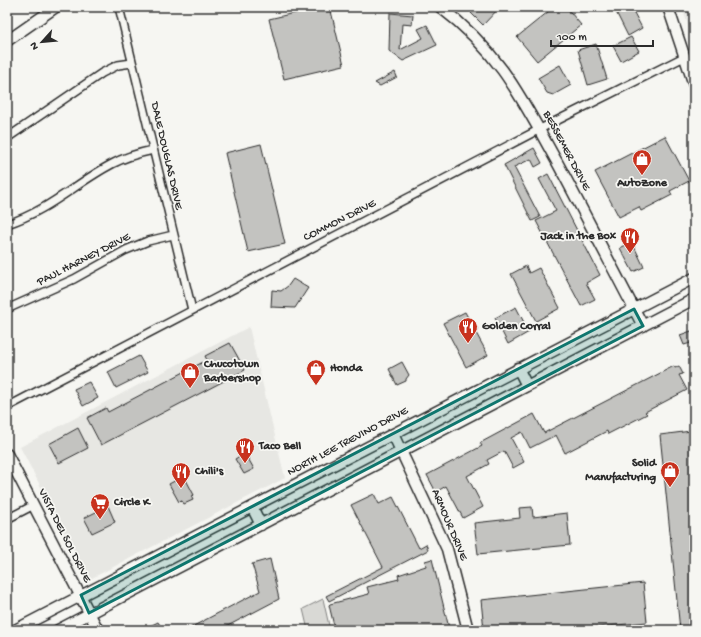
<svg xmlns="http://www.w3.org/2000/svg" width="701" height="637" viewBox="0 0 701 637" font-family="'Gochi Hand',sans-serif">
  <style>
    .built { fill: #e7e7e3 }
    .green { fill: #d9d9d5; stroke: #828280 }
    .building { fill: #c3c3c0; stroke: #2b2b2b }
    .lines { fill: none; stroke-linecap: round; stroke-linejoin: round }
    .street-casing { stroke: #2b2b2b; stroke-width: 10 }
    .secondary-casing { stroke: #2b2b2b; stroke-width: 13 }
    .street { stroke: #f6f6f2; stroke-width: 7 }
    .secondary { stroke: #f6f6f2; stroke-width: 10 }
    .marked { fill: #0f766e; fill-opacity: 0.2; stroke: #0f766e; stroke-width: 3; stroke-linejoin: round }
    .labels { text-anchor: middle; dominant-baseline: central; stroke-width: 3.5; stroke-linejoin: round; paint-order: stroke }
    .street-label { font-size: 12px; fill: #2b2b2b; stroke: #f6f6f2 }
    .poi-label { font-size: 12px; font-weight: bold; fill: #2b2b2b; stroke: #f6f6f2; text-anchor: start }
  </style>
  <rect width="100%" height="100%" fill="#f6f6f2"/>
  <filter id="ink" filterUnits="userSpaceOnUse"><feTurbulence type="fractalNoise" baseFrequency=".025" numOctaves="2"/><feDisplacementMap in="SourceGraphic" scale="8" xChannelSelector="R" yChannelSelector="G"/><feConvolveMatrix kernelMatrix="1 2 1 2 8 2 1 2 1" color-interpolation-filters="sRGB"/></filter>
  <g filter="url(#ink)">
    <path class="built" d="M682 7H694V44Z
      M249 327 285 478 92 578 88 577 20 447Z"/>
    <path class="green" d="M323 599 330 630H308L303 609Z"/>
    <path class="building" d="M320 7H330L344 65 284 79 269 19Z
      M476 7H500L483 25 471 13Z
      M554 7H566L581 25 537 61 517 37Z
      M620 7H631L642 28 628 36 615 10Z
      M390 13 413 15 412 25 402 24 400 50 423 38 418 29 427 25 437 45 403 61 389 51Z
      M631 37 639 51 621 61 613 46Z
      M596 44 607 79 588 85 578 50Z
      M560 65 571 85 553 95 547 93 538 78Z
      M395 72 397 77 380 86 375 83Z
      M665 136 689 181 670 191 672 195 641 211 639 207 619 217 595 172Z
      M261 144 285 244 248 252 225 153Z
      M534 148 542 163 535 167 531 159 514 167 540 217 532 221 504 165Z
      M548 174 600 275 586 283 595 299 581 306 536 221 556 211 539 179Z
      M632 242 644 267 633 272 620 248Z
      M526 266 529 273 539 268 560 308 536 321 511 274Z
      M293 279 308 288 295 308 271 307 272 290 281 291 288 286Z
      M516 307 529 332 508 344 495 318Z
      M465 312 472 325H475L478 330 476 333 488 355 466 367 443 323Z
      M694 330V342L684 345 680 335Z
      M230 343 245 370 101 445 87 418 106 408 108 412 207 360 205 356Z
      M139 356 148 372 116 388 108 372Z
      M402 362 409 375 406 379V381L397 385 389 369Z
      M674 366 675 368 679 366 683 374 679 375 687 390 645 412 647 414 608 434 607 431 565 453 556 435 530 448 522 432 511 438 524 462 513 468 504 451 487 460 489 464 467 476 483 507 463 518 446 486 436 492 427 475 482 446 480 443 534 414 544 433Z
      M89 382 98 398 83 406 74 389Z
      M78 428 88 448 59 463 49 444Z
      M691 431 694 458V630H680L660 435Z
      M245 453 254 469 244 474 235 459Z
      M184 476 194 495 191 496 193 500 184 504 182 501 179 502 169 484Z
      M374 494 379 504 393 497 419 548 426 544 428 550 329 601 326 596 383 567 351 505Z
      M108 506 115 522 92 533 84 518Z
      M532 507 533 517 567 513 570 545 478 554 474 523 520 518 519 508Z
      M270 559 279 599 220 630H186L260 591 252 564Z
      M432 559 449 628 441 630H335L329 605 330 604 369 594 367 587 399 579 398 575 426 566 425 561Z
      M643 583 647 622 568 630H484L481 600Z
      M158 622 163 630H142Z"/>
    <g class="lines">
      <g class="street-casing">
        <path id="street" d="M119 7 192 310
          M7 138 102 73 118 65 132 63
          M7 224C48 211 76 183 112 164 125 157 139 153 153 150
          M7 309 74 279 126 250 148 241 173 235
          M7 407 540 129 684 57
          M7 519 34 505"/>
      </g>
      <g class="secondary-casing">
        <path id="secondary" d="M440 7C500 52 522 99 557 162 586 216 614 271 643 326
          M668 7 694 85
          M7 41 56 7
          M518 368 527 386
          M393 434 447 549 468 630
          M7 454 98 630
          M252 507 261 525
          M15 630 694 278
          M58 630 694 299"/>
      </g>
      <use href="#street" class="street"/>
      <use href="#secondary" class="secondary"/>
    </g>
  </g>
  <path class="marked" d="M634 309 643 326 89 613 81 595Z"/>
  <defs>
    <g id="shop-pin" transform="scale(1)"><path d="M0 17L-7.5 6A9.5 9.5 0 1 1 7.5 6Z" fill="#c8321e" stroke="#f6f6f2"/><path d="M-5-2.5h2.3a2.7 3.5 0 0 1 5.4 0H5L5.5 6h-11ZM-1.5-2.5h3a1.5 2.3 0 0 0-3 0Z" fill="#fff"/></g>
    <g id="restaurant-pin" transform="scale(1)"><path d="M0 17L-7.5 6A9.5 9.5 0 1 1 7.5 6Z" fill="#c8321e" stroke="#f6f6f2"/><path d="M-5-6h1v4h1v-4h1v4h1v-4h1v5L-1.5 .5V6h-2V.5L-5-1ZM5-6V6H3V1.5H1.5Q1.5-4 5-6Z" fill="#fff"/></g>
    <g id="supermarket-pin" transform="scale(1)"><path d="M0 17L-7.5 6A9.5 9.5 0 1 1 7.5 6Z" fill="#c8321e" stroke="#f6f6f2"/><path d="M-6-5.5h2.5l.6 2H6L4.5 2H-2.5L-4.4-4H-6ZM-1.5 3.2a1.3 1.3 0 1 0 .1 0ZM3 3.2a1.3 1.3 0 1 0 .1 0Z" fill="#fff"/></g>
  </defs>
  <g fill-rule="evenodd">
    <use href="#shop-pin" x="642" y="159"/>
    <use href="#restaurant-pin" x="630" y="237"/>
    <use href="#restaurant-pin" x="468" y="327"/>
    <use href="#shop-pin" x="316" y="369"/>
    <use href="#shop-pin" x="190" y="372"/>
    <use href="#restaurant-pin" x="245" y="447"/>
    <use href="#shop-pin" x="670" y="471"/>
    <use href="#restaurant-pin" x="181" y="472"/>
    <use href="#supermarket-pin" x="100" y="503"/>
  </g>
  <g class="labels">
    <g class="street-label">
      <text transform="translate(566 151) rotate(62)">BESSEMER DRIVE</text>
      <text transform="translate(166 156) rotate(77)">DALE DOUGLAS DRIVE</text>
      <text transform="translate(340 221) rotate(-27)">COMMON DRIVE</text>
      <text transform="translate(84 260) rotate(-27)">PAUL HARNEY DRIVE</text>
      <text transform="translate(348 442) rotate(-28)">NORTH LEE TREVINO DRIVE</text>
      <text transform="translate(449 525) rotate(67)">ARMOUR DRIVE</text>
      <text transform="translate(64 536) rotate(63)">VISTA DEL SOL DRIVE</text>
    </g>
    <g class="poi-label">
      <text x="642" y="184" text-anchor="middle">AutoZone</text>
      <text x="616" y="237" text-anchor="end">Jack in the Box</text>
      <text x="482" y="327">Golden Corral</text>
      <text x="204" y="365">Chucotown<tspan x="204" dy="14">Barbershop</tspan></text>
      <text x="330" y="369">Honda</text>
      <text x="259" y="447">Taco Bell</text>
      <text x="656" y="464" text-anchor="end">Solid<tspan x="656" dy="14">Manufacturing</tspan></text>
      <text x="195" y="472">Chili's</text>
      <text x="114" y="503">Circle K</text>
    </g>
  </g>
  <rect width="701" height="637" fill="none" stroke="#f6f6f2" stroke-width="24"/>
  <rect x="12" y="12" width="677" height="613" fill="none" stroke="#2b2b2b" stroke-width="1.5" filter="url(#ink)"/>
  <g transform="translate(42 42) rotate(243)" stroke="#f6f6f2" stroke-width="3" paint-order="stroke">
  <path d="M0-3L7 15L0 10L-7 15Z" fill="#2b2b2b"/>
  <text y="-6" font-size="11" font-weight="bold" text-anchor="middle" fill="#2b2b2b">N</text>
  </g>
  <path d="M551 40v6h102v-6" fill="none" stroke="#2b2b2b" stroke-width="2"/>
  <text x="557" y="40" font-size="12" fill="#2b2b2b" stroke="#f6f6f2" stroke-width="3" paint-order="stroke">100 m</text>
</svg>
